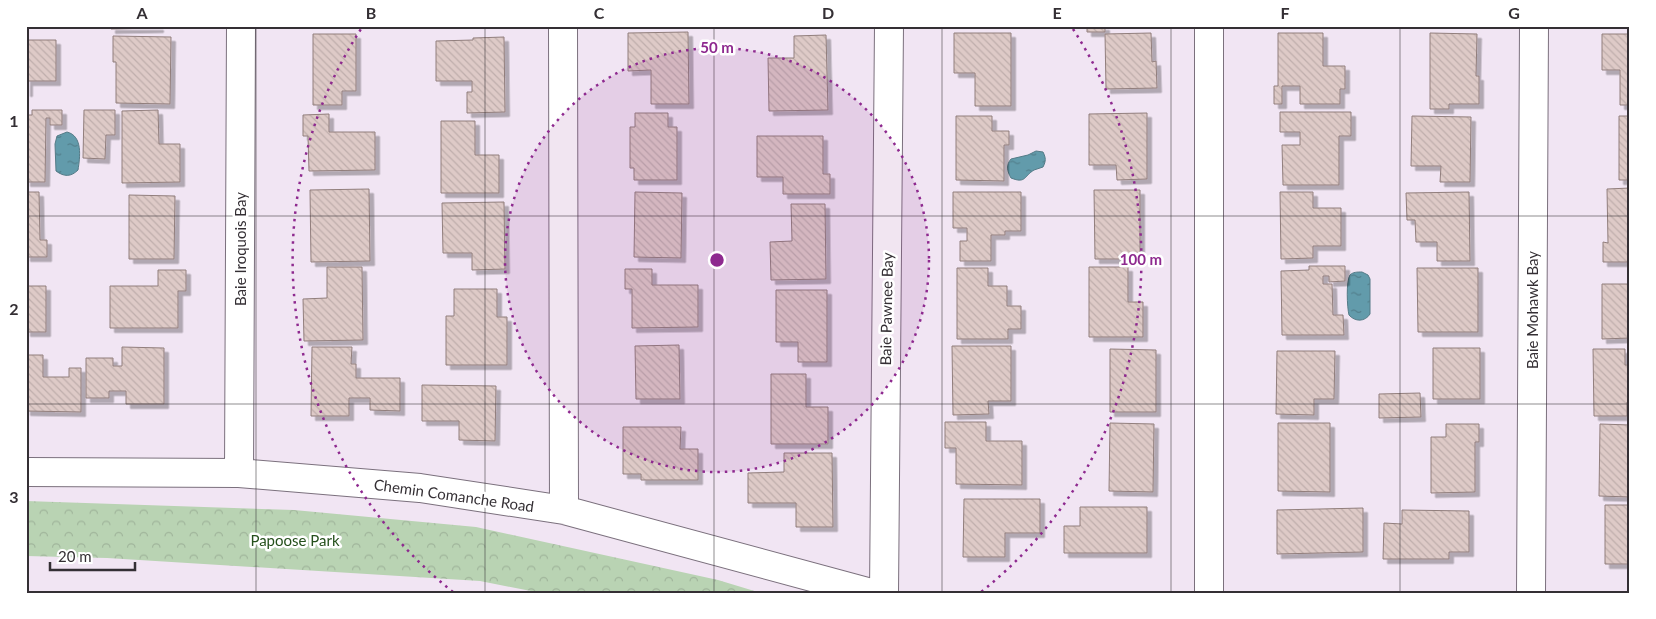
<svg xmlns="http://www.w3.org/2000/svg" width="1656" height="619" viewBox="0 0 1656 619" font-family="Lato,sans-serif">
  <style>
    .park { fill: url(#park-crowns) }
    .water { fill: url(#water-ripples); stroke: #547b87 }
    .building { fill: url(#building-back-hatch); stroke: #917e7c; filter: url(#shadow) }
    .lines { fill: none; stroke-linecap: round; stroke-linejoin: round }
    .street-casing { stroke: #7b707d; stroke-width: 30 }
    .street { stroke: #fff; stroke-width: 28 }
    .grid { fill: none; stroke: #342f34; stroke-width: 1; stroke-opacity: 0.55 }
    .ring { fill: none; stroke: #8e298f; stroke-width: 2.5; stroke-dasharray: 2.5 5 }
    .labels { text-anchor: middle; dominant-baseline: central; stroke-width: 5; stroke-linejoin: round; paint-order: stroke }
    .street-label { font-size: 15px; fill: #342f34; stroke: #fff }
    .park-label { font-size: 15px; fill: #25501c; stroke: #fff }
    .centre { fill: #8e298f; stroke: #fff; stroke-width: 2.5 }
    .ring-label { font-size: 15px; text-anchor: middle; font-weight: bold; fill: #8e298f; stroke: #fff; stroke-width: 5; stroke-linejoin: round; paint-order: stroke }
    .neatline { fill: none; stroke: #342f34; stroke-width: 2 }
    .grid-label { font-size: 16px; text-anchor: middle; font-weight: bold; fill: #342f34 }
  </style>
  <defs>
    <pattern id="park-crowns" width="20" height="18" patternUnits="userSpaceOnUse" patternTransform="scale(1.25)"><rect width="20" height="18" fill="#b9d3b3"/><path d="M2 6a3 3 0 1 1 6 0M12 15a3 3 0 1 1 6 0" fill="none" stroke="#a0b59b"/></pattern>
    <pattern id="water-ripples" width="26" height="14" patternUnits="userSpaceOnUse" patternTransform="scale(1.25)"><rect width="26" height="14" fill="#629bab"/><path d="M2 4q2-2 4 0t4 0M15 11q2-2 4 0t4 0" fill="none" stroke="#527f8c"/></pattern>
    <pattern id="building-back-hatch" width="6" height="6" patternUnits="userSpaceOnUse" patternTransform="scale(1.25)"><rect width="6" height="6" fill="#decac7"/><path d="M-1 5l2 2M0 0l6 6M5-1l2 2" fill="none" stroke="#bfaeac"/></pattern>
    <filter id="shadow"><feDropShadow dx="4.5" dy="4.5" stdDeviation="0" flood-color="#0004"/></filter>
  </defs>
  <rect width="100%" height="100%" fill="#f1e5f3"/>
  <path class="park" d="M26 501 294 510 476 527 718 580 761 593H541L480 581 107 558 26 556Z"/>
  <path class="water" d="M67 132C83 136 80 157 78 170 71 177 64 177 56 171L55 144 57 136Z
    M1036 151 1043 152C1046 158 1046 161 1043 167 1040 168 1037 169 1034 170 1024 176 1026 184 1011 178 1007 171 1006 165 1011 159L1028 155Z
    M1362 272 1368 275 1370 279V314C1365 322 1355 322 1349 315 1347 307 1346 281 1350 275 1353 272 1357 272 1362 272Z"/>
  <path class="building" d="M111 26H159V28L111 29Z
    M1087 26H1105V32H1087Z
    M688 32 689 104H651V70L628 71V33Z
    M954 33H1011V106H975V73H954Z
    M1151 33 1152 62 1156 61 1157 88 1106 89 1105 34Z
    M1278 33H1323V66H1345V89H1340V104H1300V86H1282V104H1274V86H1278Z
    M1430 33 1477 34 1476 76H1479V104H1449V109H1430Z
    M313 34H356V91H342V105H313Z
    M1602 34H1630V105H1620V70H1602Z
    M826 35 828 110 769 111 768 58H794V36Z
    M113 36 171 37 170 104 116 103V62H113Z
    M504 37 505 112 467 113V92H472V81H436V41L473 40V38Z
    M26 40H56V81H28V92H26Z
    M32 110H62V125H50V118H46L45 182H26V115H32Z
    M84 110H115V135H106L105 159 83 158Z
    M158 110 159 144H180V182L122 183V111Z
    M1280 112H1351V136H1339V185H1283L1282 145H1300V132H1280Z
    M635 113H668V127H677V180H634V168H630V127H635Z
    M1147 113V179L1117 180 1116 165H1089V114Z
    M329 114V132H375V170L309 171 308 136H303V115Z
    M956 116H992V131H1009V145H1004V181L956 180Z
    M1412 116 1471 117 1470 182H1440L1441 166H1411Z
    M1619 116H1630V180H1619Z
    M441 121H475V155H499V193H441Z
    M757 136H823V174H830V194H783V177H757Z
    M1630 188V262H1603V242L1608 243 1607 189Z
    M369 189 370 261 311 262 310 190Z
    M1094 190H1140V259H1095Z
    M26 192H39L40 240H47V257H26Z
    M635 192 682 193 681 258 634 257Z
    M953 192H1021V231H1005V235H991V261H960V241H967V228H953Z
    M1280 192H1313V208H1341V246H1313V258L1281 259Z
    M1469 192 1470 261H1437V242H1416L1415 220H1407L1406 193Z
    M129 195 175 196 174 259H129Z
    M504 202 505 269 472 270V253H443L442 203Z
    M791 204H825L826 279 771 280 770 242 792 241Z
    M1309 266H1345V281L1329 282V276H1323V284H1332L1333 315H1343L1344 335H1282L1281 271 1309 270Z
    M327 267H362L363 340 304 341 303 299 327 298Z
    M1089 267H1128V302H1143V337H1089Z
    M957 268H988V286H1007V306H1021V329H1008V339H957Z
    M1417 268H1478V332H1418Z
    M625 269H652V285H698V327L632 328V289H625Z
    M158 270H186V291H178V328H110V286H158Z
    M1602 284H1630V338L1602 339Z
    M26 286H46V332H26Z
    M454 289H497V317H507V365H446V316H454Z
    M776 290H827V362H798V342H776Z
    M679 345 680 399H636L635 346Z
    M952 346H1011V401H988L989 414 953 415Z
    M122 347 164 348V404H126V391H109V398H86V358H113V366H122Z
    M312 347H352L351 364H356V378H400V411L370 410V398H349V416H311Z
    M1433 348H1480V399H1433Z
    M1110 349 1156 350V412H1110Z
    M1593 349H1625V365H1630V402H1627V416H1594Z
    M1277 351H1335L1334 399H1314V415L1276 414Z
    M26 355H43V377H69V368H81V412L26 411Z
    M771 374H806V407H828V444H771Z
    M422 385 496 386 495 441 459 440V421H422Z
    M1420 393 1421 417 1379 418V394Z
    M945 422H986V441H1022V485L956 484V448H945Z
    M1110 423 1154 424 1153 492 1109 491Z
    M1278 423H1330V492L1278 491Z
    M1446 424H1479V442H1475V492L1431 493V437H1446Z
    M1600 424 1630 425V497L1599 496Z
    M623 427H681L680 449H698V480H641V474H623Z
    M784 453H832L833 527H796V503H748V473L784 472Z
    M964 499H1040V533H1005V557H963Z
    M1605 505H1630V564H1605Z
    M1080 507H1147V553H1064V526H1080Z
    M1363 508V552L1277 554V510Z
    M1402 510 1469 511V552H1449V559H1383L1384 523 1402 524Z"/>
  <g class="lines">
    <g class="street-casing">
      <path id="street" d="M563 26 564 510
        M1209 26V593
        M26 472 239 473 420 488 564 510 871 593
        M239 473 241 26
        M884 593 889 26
        M1531 593 1534 26"/>
    </g>
    <use href="#street" class="street"/>
  </g>
  <path class="grid" d="M256 26V593M485 26V593M714 26V593M942 26V593M1171 26V593M1400 26V593M26 216H1630M26 404H1630"/>
  <circle cx="717" cy="260" r="212" fill="#8e298f" fill-opacity=".12"/>
  <g class="ring">
    <circle cx="717" cy="260" r="212"/>
    <path d="M453 592A424 424 0 0 1 361 29M1073 29A424 424 0 0 1 981 592"/>
  </g>
  <g class="labels">
    <g class="street-label">
      <text transform="translate(240 249) rotate(-90)">Baie Iroquois Bay</text>
      <text transform="translate(886 309) rotate(-89)">Baie Pawnee Bay</text>
      <text transform="translate(1532 310) rotate(-90)">Baie Mohawk Bay</text>
      <text transform="translate(454 495) rotate(8)">Chemin Comanche Road</text>
    </g>
    <g class="park-label">
      <text x="295" y="540">Papoose Park</text>
    </g>
  </g>
  <circle cx="717" cy="260" r="8" class="centre"/>
  <g class="ring-label">
    <text x="717" y="53">50 m</text>
    <text x="1141" y="265">100 m</text>
  </g>
  <rect width="1656" height="619" fill="none" stroke="#ffffff" stroke-width="55"/>
  <path d="M50 562v8h85v-8" fill="none" stroke="#342f34" stroke-width="2.5"/>
  <text x="58" y="562" font-size="15" fill="#342f34" stroke="#ffffff" stroke-width="4" paint-order="stroke">20 m</text>
  <rect x="28" y="28" width="1600" height="564" class="neatline"/>
  <g class="grid-label">
    <text x="142" y="19">A</text>
    <text x="371" y="19">B</text>
    <text x="599" y="19">C</text>
    <text x="828" y="19">D</text>
    <text x="1057" y="19">E</text>
    <text x="1285" y="19">F</text>
    <text x="1514" y="19">G</text>
    <text x="14" y="127">1</text>
    <text x="14" y="315">2</text>
    <text x="14" y="503">3</text>
  </g>
</svg>
